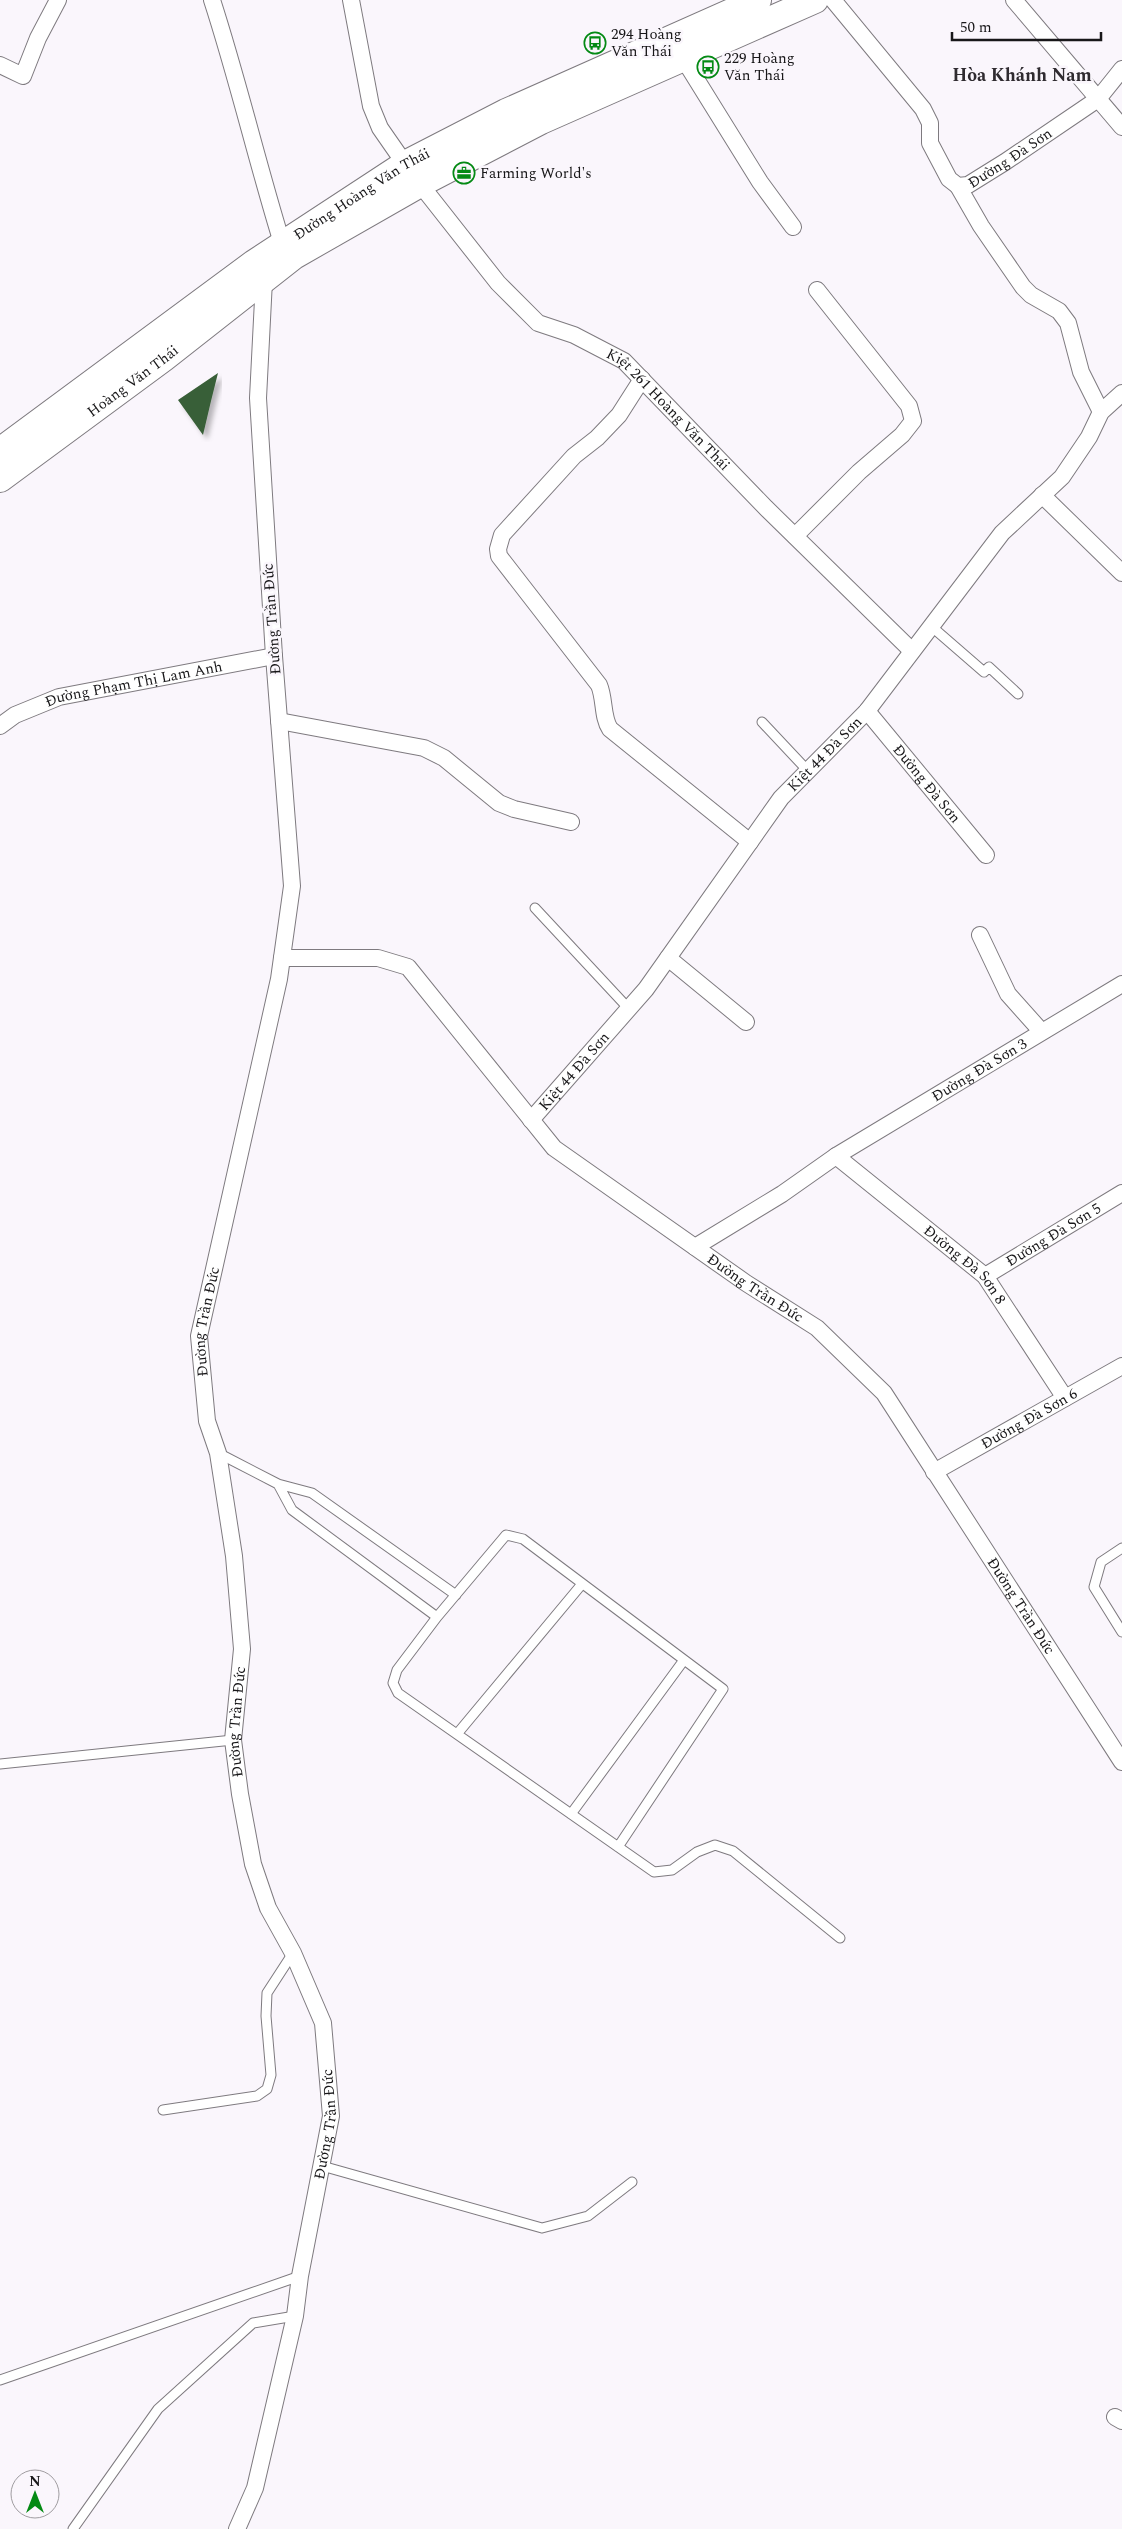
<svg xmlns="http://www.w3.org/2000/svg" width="1122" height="2529" viewBox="0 0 1122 2529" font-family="Spectral,serif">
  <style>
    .building { fill: #385e37; filter: url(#shadow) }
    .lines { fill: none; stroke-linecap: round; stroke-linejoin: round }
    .lane-casing { stroke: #7e7a7f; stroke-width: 11 }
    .street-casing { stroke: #7e7a7f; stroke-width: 18 }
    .primary-casing { stroke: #7e7a7f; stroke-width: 28 }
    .lane { stroke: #fff; stroke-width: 9 }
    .street { stroke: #fff; stroke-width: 16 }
    .primary { stroke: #fff; stroke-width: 26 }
    .labels { text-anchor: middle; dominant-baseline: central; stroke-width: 5; stroke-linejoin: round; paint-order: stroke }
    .poi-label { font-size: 15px; fill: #181719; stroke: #faf6fc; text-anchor: start }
    .street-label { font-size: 15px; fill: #181719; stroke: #faf6fc }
    .quarter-label { font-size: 18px; font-weight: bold; fill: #2f2b30; stroke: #faf6fc }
  </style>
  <defs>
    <filter id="shadow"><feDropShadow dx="4.5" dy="4.5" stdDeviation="2.5" flood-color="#0004"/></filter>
  </defs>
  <rect width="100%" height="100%" fill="#faf6fc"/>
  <path class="building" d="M218 373 211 401 203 435 178 400Z"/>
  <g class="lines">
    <g class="lane-casing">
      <path id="lane" d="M931 626 984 672 989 667 1018 694
        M762 722 808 771
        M535 908 629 1009
        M218 1453 278 1484
        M1122 1548 1101 1562 1094 1587 1122 1632
        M437 1617 292 1510 278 1484 312 1493 456 1595
        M457 1734 582 1584
        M0 1764 233 1740
        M571 1814 684 1660
        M618 1847 723 1689 523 1539 506 1535 437 1617 397 1670 393 1683 398 1693 654 1872 672 1870 697 1852 715 1845 733 1851 840 1938
        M163 2110 257 2096 267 2089 271 2075 266 2016 267 1993 293 1953
        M322 2166 542 2228 588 2216 632 2182
        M0 2380 300 2276
        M73 2529 158 2409 253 2323 295 2316"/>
    </g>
    <g class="street-casing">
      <g id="street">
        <path d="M212 0C238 80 257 162 282 243"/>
        <path d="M351 0 371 106 380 128 405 164"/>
        <path id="s1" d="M833 0 923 109 930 123V143L949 179 958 186 968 185 1005 162 1098 99 1122 69"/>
        <path d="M1014 0 1122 127"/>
        <path d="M683 58 760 182 793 227"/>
        <path d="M0 65 23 76 38 38 58 0"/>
        <path id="s2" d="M420 184 498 283 538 323 574 335 624 361 766 508 912 651"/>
        <path d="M958 186 981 226 1023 287 1031 295 1059 311 1068 323 1081 372 1101 412"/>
        <path d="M642 379 619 415 597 438 574 456 502 535 498 549 499 556 599 685C605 699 602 717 610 729L750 842"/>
        <path d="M1042 495 1122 573"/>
        <path d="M795 536 859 472 902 435 913 421 909 406 817 290"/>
        <path id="s3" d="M867 711 986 855"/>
        <path d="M279 721 424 748 444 758 499 803 514 809 571 822"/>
        <path id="s4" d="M0 726 15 715 59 697 274 656"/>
        <path d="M980 935 1008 994 1041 1031"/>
        <path id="s5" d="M282 958H378L408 967 554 1148 746 1283 817 1328 884 1393 1122 1762"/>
        <path d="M668 958 746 1022"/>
        <path id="s6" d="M531 1120 646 989 781 798 867 711 1002 533 1062 477 1089 437 1101 412 1122 393"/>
        <path id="s7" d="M836 1156 985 1276 1065 1398"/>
        <path id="s8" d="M695 1247 782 1194 836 1156 1122 984"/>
        <path id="s9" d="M985 1276 1122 1193"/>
        <path id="s10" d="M934 1472 1122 1366"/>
        <path d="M1115 2417 1122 2421"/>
        <path id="s11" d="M237 2529 255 2488 295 2316 300 2276 331 2116 323 2023 293 1953 268 1908 253 1864 240 1794 233 1740 242 1649 234 1556 218 1453 207 1421 199 1336 279 979 292 886 274 656 258 398 264 280"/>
      </g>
    </g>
    <g class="primary-casing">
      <g id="primary">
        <path id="s12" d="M0 451 254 263 405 164 506 112 758 0"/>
        <path id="s13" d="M0 479 164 358 294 256 420 184 541 121 815 0"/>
      </g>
    </g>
    <use href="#lane" class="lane"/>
    <use href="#street" class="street"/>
    <use href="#primary" class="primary"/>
  </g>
  <defs>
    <g id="bus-ring" transform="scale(1.125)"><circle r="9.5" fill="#faf6fc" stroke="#048a14" stroke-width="1.5"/><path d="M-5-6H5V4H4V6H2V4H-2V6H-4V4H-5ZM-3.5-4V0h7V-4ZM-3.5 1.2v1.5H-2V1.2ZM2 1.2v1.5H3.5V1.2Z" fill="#048a14"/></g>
    <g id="office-ring" transform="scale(1.125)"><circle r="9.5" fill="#faf6fc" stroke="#048a14" stroke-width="1.5"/><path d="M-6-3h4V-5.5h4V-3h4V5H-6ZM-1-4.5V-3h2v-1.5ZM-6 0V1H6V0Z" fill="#048a14"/></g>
  </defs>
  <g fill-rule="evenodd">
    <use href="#bus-ring" x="595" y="43"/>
    <use href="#bus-ring" x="708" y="67"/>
    <use href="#office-ring" x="464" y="173"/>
  </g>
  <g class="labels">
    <g class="poi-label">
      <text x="611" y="34">294 Hoàng<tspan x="611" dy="17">Văn Thái</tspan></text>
      <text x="724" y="58">229 Hoàng<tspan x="724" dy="17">Văn Thái</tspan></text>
      <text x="480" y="173">Farming World's</text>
    </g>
    <g class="street-label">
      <text stroke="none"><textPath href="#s1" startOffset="289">Đường Đà Sơn</textPath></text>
      <text stroke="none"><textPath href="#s12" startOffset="444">Đường Hoàng Văn Thái</textPath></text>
      <text stroke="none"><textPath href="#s13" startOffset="165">Hoàng Văn Thái</textPath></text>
      <text stroke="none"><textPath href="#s2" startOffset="342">Kiệt 261 Hoàng Văn Thái</textPath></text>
      <text transform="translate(272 619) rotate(-94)">Đường Trần Đức</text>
      <text stroke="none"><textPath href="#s4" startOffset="142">Đường Phạm Thị Lam Anh</textPath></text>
      <text stroke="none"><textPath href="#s6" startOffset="470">Kiệt 44 Đà Sơn</textPath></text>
      <text stroke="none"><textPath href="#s3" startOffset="94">Đường Đà Sơn</textPath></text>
      <text stroke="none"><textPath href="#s8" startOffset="335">Đường Đà Sơn 3</textPath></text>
      <text stroke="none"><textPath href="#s6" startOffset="65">Kiệt 44 Đà Sơn</textPath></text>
      <text stroke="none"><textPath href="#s9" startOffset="80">Đường Đà Sơn 5</textPath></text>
      <text stroke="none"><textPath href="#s7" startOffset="169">Đường Đà Sơn 8</textPath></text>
      <text stroke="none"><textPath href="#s5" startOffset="605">Đường Trần Đức</textPath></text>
      <text stroke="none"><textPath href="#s11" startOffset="1241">Đường Trần Đức</textPath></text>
      <text stroke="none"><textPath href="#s10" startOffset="109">Đường Đà Sơn 6</textPath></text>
      <text stroke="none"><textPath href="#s5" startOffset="1025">Đường Trần Đức</textPath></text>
      <text stroke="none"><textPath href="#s11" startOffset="836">Đường Trần Đức</textPath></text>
      <text stroke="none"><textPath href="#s11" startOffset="416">Đường Trần Đức</textPath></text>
    </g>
    <g class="quarter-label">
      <text x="1022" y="75">Hòa Khánh Nam</text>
    </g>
  </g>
  <g transform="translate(35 2494)"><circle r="24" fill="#faf6fc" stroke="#a09da1"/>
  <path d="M0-4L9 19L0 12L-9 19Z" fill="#048a14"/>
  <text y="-8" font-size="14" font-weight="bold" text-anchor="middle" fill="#181719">N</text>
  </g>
  <path d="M952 32v8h149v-8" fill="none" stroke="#181719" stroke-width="2.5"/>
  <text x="960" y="32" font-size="15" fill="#181719" stroke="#faf6fc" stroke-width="4" paint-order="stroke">50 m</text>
</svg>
